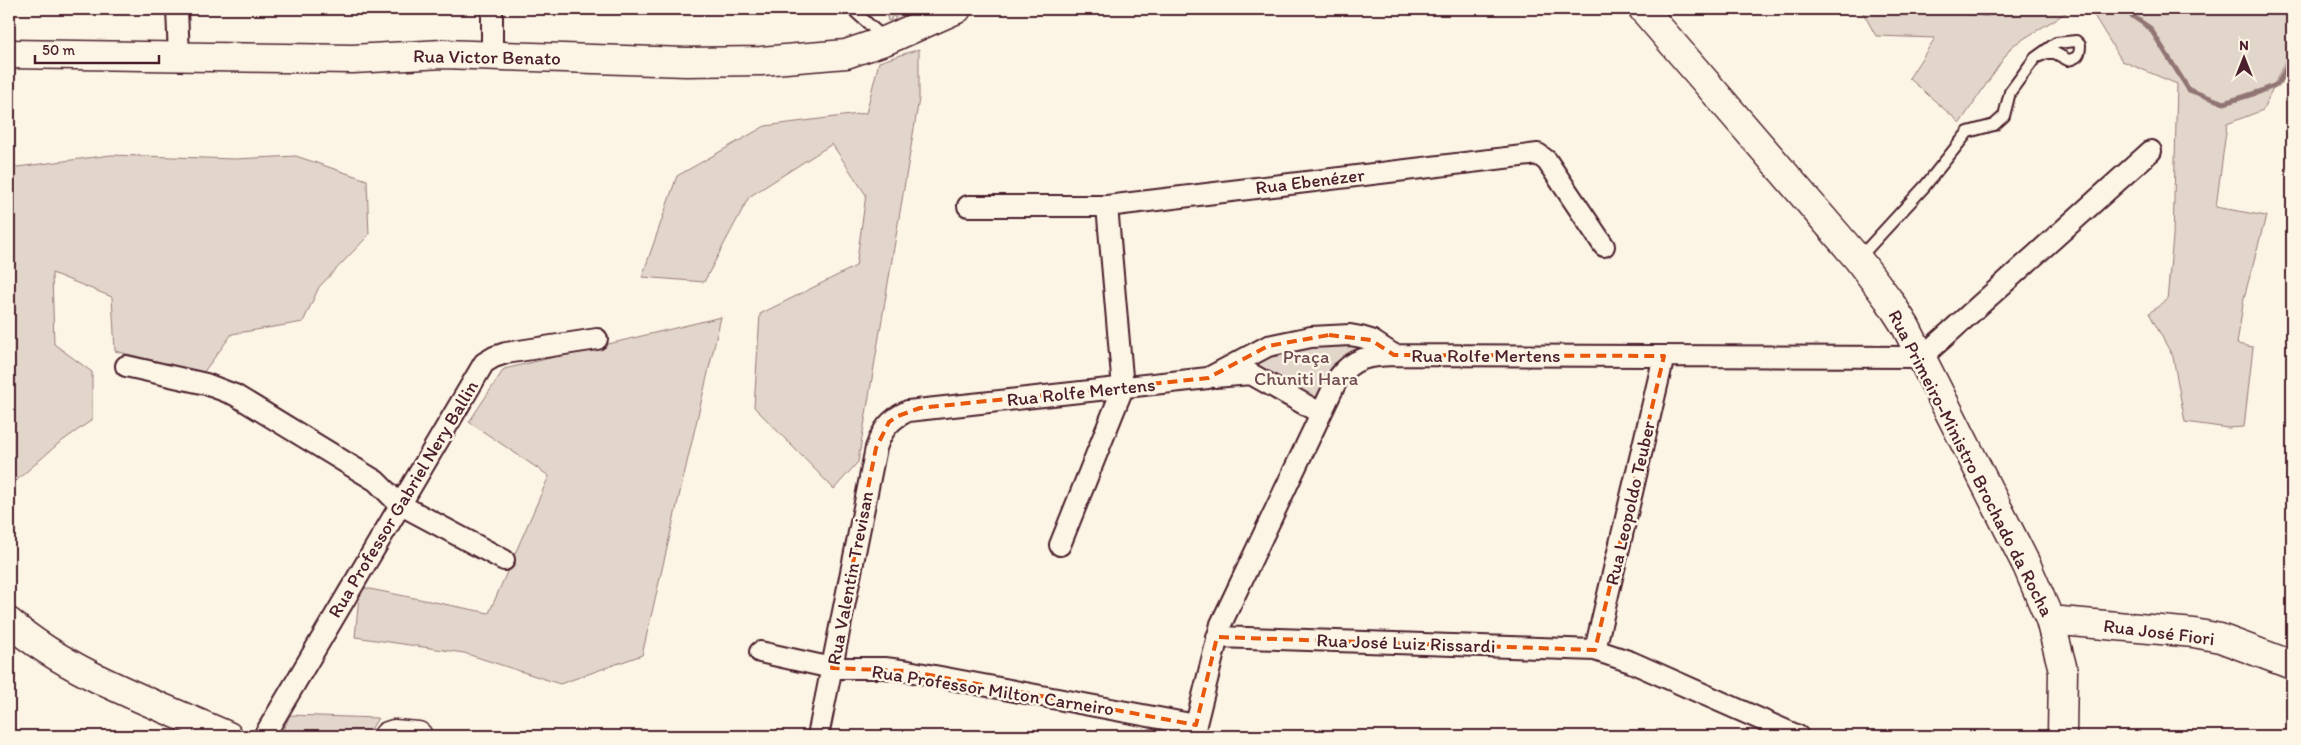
<svg xmlns="http://www.w3.org/2000/svg" width="2301" height="745" viewBox="0 0 2301 745" font-family="Itim,sans-serif">
  <style>
    .green { fill: #e2d5ca; stroke: #967a7a }
    .lines { fill: none; stroke-linecap: round; stroke-linejoin: round }
    .stream { stroke: #917474; stroke-width: 5 }
    .lane-casing { stroke: #4a1f2b; stroke-width: 14 }
    .street-casing { stroke: #4a1f2b; stroke-width: 24 }
    .secondary-casing { stroke: #4a1f2b; stroke-width: 31 }
    .lane { stroke: #fcf5e5; stroke-width: 10 }
    .street { stroke: #fcf5e5; stroke-width: 20 }
    .secondary { stroke: #fcf5e5; stroke-width: 28 }
    .marked { fill: none; stroke: #e8590c; stroke-width: 4; stroke-dasharray: 10 6; stroke-linejoin: round }
    .labels { text-anchor: middle; dominant-baseline: central; stroke-width: 5; stroke-linejoin: round; paint-order: stroke }
    .street-label { font-size: 19px; fill: #4a1f2b; stroke: #fcf5e5 }
    .park-label { font-size: 19px; fill: #704c53; stroke: #fcf5e5 }
  </style>
  <rect width="100%" height="100%" fill="#fcf5e5"/>
  <filter id="ink" filterUnits="userSpaceOnUse"><feTurbulence type="fractalNoise" baseFrequency=".02" numOctaves="2"/><feDisplacementMap in="SourceGraphic" scale="10" xChannelSelector="R" yChannelSelector="G"/><feConvolveMatrix kernelMatrix="1 2 1 2 8 2 1 2 1" color-interpolation-filters="sRGB"/></filter>
  <g filter="url(#ink)">
    <path class="green" d="M887 9C903 9 914 7 924 19L903 15V20L898 25 893 14 891 20 888 21 885 10Z
      M1861 9H2072L2012 46 1960 123 1909 78 1935 38 1876 36Z
      M2090 9H2292V45L2263 110 2227 124 2216 207 2266 216 2244 298 2237 344 2253 347 2244 427 2228 428 2185 422 2173 357 2149 313 2167 300 2173 237 2177 84 2122 61Z
      M919 49V99L858 462 834 489 754 407 760 314 856 266 866 195 832 144 749 197 704 282 642 277 677 176 765 126 866 113 879 62Z
      M111 155 235 159 296 156 367 180 369 235 319 287 303 322 232 334 203 373 115 351 112 297 52 273 54 344 92 372V420L58 444 9 487V168Z
      M721 317 642 655 560 684 464 653 355 637 360 587 489 613 549 476 469 422 504 369Z
      M1358 344 1364 349 1333 364 1315 399 1261 368 1252 366 1279 348Z
      M290 715 378 718 367 736H283V730Z"/>
    <g class="lines">
      <path class="stream" d="M1930 9 1985 14 2021 9
        M2122 9 2150 28 2189 90 2224 103 2259 92 2278 84 2292 55"/>
      <g class="lane-casing">
        <path id="lane" d="M852 9 884 38
          M1859 258 1925 186 1968 132 1994 125 2004 116 2010 92 2035 58 2047 53H2055L2068 60C2078 58 2080 55 2080 45L2076 41 2056 43 2035 58"/>
      </g>
      <g class="street-casing">
        <path id="street" d="M177 9 179 57
          M492 54V9
          M968 206H1107L1538 154 1547 161 1604 246
          M126 366 206 384 235 395 376 481 399 504 504 560
          M1215 377 1251 374 1320 413
          M1060 545 1123 388 1107 206
          M1217 637 1595 650 1631 662 1798 736
          M1595 650 1664 356
          M760 652 832 668H885L908 671 1196 725
          M264 736 484 363 494 357 506 353 597 339
          M818 736 876 448C882 430 890 419 908 411L1208 378 1268 346 1311 337 1350 335 1361 337 1371 340 1394 355 1922 357 2151 151
          M1193 736 1221 624 1338 378C1353 357 1370 356 1394 355"/>
      </g>
      <g class="secondary-casing">
        <path id="secondary" d="M1643 9 1858 259 1888 299 1906 327 2027 566 2050 620 2063 670 2062 736
          M9 54 353 59 443 54 686 62 761 61 846 54 887 40 957 9
          M2050 620 2194 633 2220 638 2292 665
          M9 622C69 674 156 704 228 736
          M388 736 394 734 418 736"/>
      </g>
      <use href="#lane" class="lane"/>
      <use href="#street" class="street"/>
      <use href="#secondary" class="secondary"/>
    </g>
  </g>
  <path class="marked" d="M1329 335 1371 340 1394 355 1664 356 1595 650 1217 637 1196 725 908 671 832 668 876 448 889 422 898 416 920 408 1208 378 1268 346Z"/>
  <g class="labels">
    <g class="street-label">
      <text transform="translate(487 57) rotate(1)">Rua Victor Benato</text>
      <text transform="translate(1310 181) rotate(-7)">Rua Ebenézer</text>
      <text x="1486" y="355">Rua Rolfe Mertens</text>
      <text transform="translate(1081 392) rotate(-6)">Rua Rolfe Mertens</text>
      <text transform="translate(1971 463) rotate(63)">Rua Primeiro-Ministro Brochado da Rocha</text>
      <text transform="translate(403 499) rotate(-59)">Rua Professor Gabriel Nery Ballin</text>
      <text transform="translate(1630 503) rotate(-77)">Rua Leopoldo Teuber</text>
      <text transform="translate(850 578) rotate(-79)">Rua Valentin Trevisan</text>
      <text transform="translate(2159 632) rotate(7)">Rua José Fiori</text>
      <text transform="translate(1406 643) rotate(2)">Rua José Luiz Rissardi</text>
      <text transform="translate(993 690) rotate(9)">Rua Professor Milton Carneiro</text>
    </g>
    <g class="park-label">
      <text x="1306" y="356">Praça<tspan x="1306" dy="22">Chuniti Hara</tspan></text>
    </g>
  </g>
  <rect width="2301" height="745" fill="none" stroke="#fcf5e5" stroke-width="30"/>
  <rect x="15" y="15" width="2271" height="715" fill="none" stroke="#4a1f2b" stroke-width="2" filter="url(#ink)"/>
  <g transform="translate(2244 58)" stroke="#fcf5e5" stroke-width="4" paint-order="stroke">
  <path d="M0-4L9 19L0 12L-9 19Z" fill="#4a1f2b"/>
  <text y="-8" font-size="14" font-weight="bold" text-anchor="middle" fill="#4a1f2b">N</text>
  </g>
  <path d="M35 55v8h124v-8" fill="none" stroke="#4a1f2b" stroke-width="2.5"/>
  <text x="42" y="55" font-size="15" fill="#4a1f2b" stroke="#fcf5e5" stroke-width="4" paint-order="stroke">50 m</text>
</svg>
